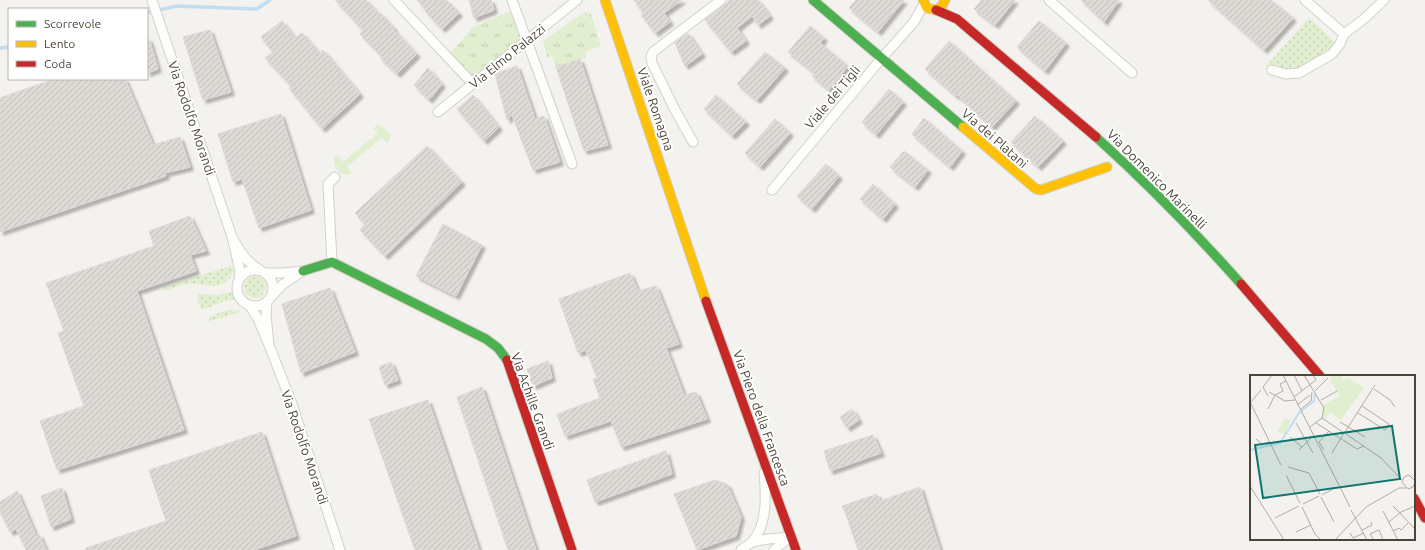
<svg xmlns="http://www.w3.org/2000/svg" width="1425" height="550" viewBox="0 0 1425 550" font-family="Ubuntu,sans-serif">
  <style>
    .grass { fill: url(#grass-dots) }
    .park { fill: url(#park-tufts) }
    .garden { fill: #e1eecf }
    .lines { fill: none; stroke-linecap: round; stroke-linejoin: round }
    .stream { stroke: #c0ddf1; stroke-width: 3.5 }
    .building { fill: url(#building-hatch); stroke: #dcd9d4; filter: url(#shadow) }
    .street-casing { stroke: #d2d0cb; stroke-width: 11 }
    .fast-casing { stroke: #d3cfc5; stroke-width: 11 }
    .slow-casing { stroke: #d3cfc5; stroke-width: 11 }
    .jam-casing { stroke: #d3cfc5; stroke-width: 11 }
    .street { stroke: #fdfdfc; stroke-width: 9 }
    .fast { stroke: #4caf50; stroke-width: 9 }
    .slow { stroke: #ffc107; stroke-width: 9 }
    .jam { stroke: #c62828; stroke-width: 9 }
    .labels { text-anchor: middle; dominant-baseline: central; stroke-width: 4; stroke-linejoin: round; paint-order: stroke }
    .street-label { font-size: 13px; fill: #4b4439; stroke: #fff }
    .inset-river { fill: none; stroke: #c0ddf1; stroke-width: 2 }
    .inset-road { fill: none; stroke: #b0aca6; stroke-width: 1 }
    .view { fill: #0f766e; fill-opacity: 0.15; stroke: #0f766e; stroke-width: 2 }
    .inset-edge { fill: none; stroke: #4b4439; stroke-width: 2 }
  </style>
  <defs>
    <pattern id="grass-dots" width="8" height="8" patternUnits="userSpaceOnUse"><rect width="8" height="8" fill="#e1eecf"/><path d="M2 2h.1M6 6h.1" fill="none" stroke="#c3cdb2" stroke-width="1.8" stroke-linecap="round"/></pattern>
    <pattern id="park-tufts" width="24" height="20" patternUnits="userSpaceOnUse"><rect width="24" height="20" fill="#e1eecf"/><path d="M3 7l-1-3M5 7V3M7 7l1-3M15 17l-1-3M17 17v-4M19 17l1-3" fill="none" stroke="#c3cdb2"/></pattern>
    <pattern id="building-hatch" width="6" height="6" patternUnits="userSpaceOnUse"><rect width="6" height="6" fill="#dedbd6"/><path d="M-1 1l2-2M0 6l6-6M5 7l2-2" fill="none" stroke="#c0bdb8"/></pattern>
    <filter id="shadow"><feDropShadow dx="3.5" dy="3.5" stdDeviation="1" flood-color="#0004"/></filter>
  </defs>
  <rect width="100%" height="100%" fill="#f4f2ee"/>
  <path class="grass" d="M1309 18 1333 40 1335 44 1333 48 1297 69 1286 71 1266 66Z
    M230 266H232L234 271C222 294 209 283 189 284 180 285 173 288 165 291L162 288Z
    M244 287a11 11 0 1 1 22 0a11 11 0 1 1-22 0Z
    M231 292 234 295 235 300 224 301 205 309H201L197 297 199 294 219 295Z
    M228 310 241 311V312L206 322 211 316Z"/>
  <path class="park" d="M515 9 526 40 472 83 447 57 473 27Z
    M584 12 591 14 601 46 585 52 586 58 556 67 552 56 547 58 543 41Z"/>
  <path class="garden" d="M378 125C384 127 387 131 391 136L389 141 387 143 382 137 347 167 352 173 345 175C337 171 333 167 334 159L338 155 343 162 378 133 373 128Z"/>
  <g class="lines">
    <path class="stream" d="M147 13 176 6 257 9 270 0
      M0 48 9 47"/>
  </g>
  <path class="building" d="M335 0H366L379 14 380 13 394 28 393 29 417 54 397 74 380 58 382 56 360 34 363 30Z
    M417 0H446L459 13 442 29 425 11 426 10Z
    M469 0H491L494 10 474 18Z
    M634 0H682L664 13 670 22 655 33 641 15 643 13Z
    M730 0H758L770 16 758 25 752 16 737 28 746 41 731 52 705 20Z
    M856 0H904L878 32 849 8Z
    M982 0H1015L995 25 974 9Z
    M1081 0H1119L1104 22Z
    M1208 0H1271L1293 18 1264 50Z
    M282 21 295 38 302 33 319 53 323 50 360 94 322 129 289 88 292 87 265 58 273 52 261 37Z
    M1039 21 1066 43 1045 71 1017 47Z
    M810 26 824 38 820 43 848 66 829 90 812 76 815 73 788 52Z
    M210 30 231 92 203 100 183 37Z
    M688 33 702 54 685 66 675 43Z
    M147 39H149L158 69 147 73Z
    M949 41 1016 101 992 127 957 95 956 96 925 69Z
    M765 52 785 68 757 100 737 84Z
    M580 59 608 145 584 151 556 67Z
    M517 66 535 119 544 116 560 162 533 170 512 115 507 120 495 74Z
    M428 68 442 84 429 100 414 85Z
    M54 79H125L153 145 180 137 190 167 165 173 166 176 0 232V98Z
    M889 89 903 102 876 135 862 122Z
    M473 95 499 127 484 141 457 109Z
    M716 95 746 122 732 136 704 109Z
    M281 114 311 210 259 228 242 179 233 182 218 134Z
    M1035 116 1063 141 1038 167 1011 142Z
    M924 118 962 151 950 167 912 134Z
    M775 119 790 133 760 167 745 153Z
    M427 146 462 182 385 256 360 230 365 224 355 213Z
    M904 151 928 170 915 187 890 167Z
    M826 164 839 176 812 209 797 196Z
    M873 184 895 204 883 219 860 199Z
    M190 216 206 251 190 255 196 271 137 291 184 430 57 470 40 421 84 406 58 333 64 331 46 283 154 246 149 231Z
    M443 224 482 245 456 296 416 276Z
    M630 273 638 291 656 286 679 344 666 348 684 395 696 392 707 419 621 447 611 421 565 436 557 414 600 398 593 379 597 378 586 350 578 353 559 299Z
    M330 288 355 352 301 373 282 304Z
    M548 361 552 378 533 386 527 369Z
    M391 362 398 380 385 385 379 367Z
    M482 387 536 550H508L457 397Z
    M428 400 479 550H415L369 419Z
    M852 409 859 420 847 428 840 417Z
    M262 432 296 536 254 550H86V548L166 521 149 470Z
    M873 435 881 453 830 471 824 451Z
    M666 451 672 474 595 502 587 480Z
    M715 480 727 484 741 517 736 536 697 550 674 494Z
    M920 487 940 550H858L845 512 842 506 877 494 880 501Z
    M62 488 71 519 51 527 41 496Z
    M17 491 36 536 39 534 46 550H26L16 529 10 532 0 512V502Z"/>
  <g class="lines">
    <g class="street-casing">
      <path id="street" d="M152 0 232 237
        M394 0 472 83
        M512 0 572 164
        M1049 0 1132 73
        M1305 0 1344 34 1365 18 1384 0
        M1272 70 1286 74 1299 73 1332 54 1340 44 1344 34
        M438 112 577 0
        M693 142 674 108 652 63 651 57 653 52 721 0
        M772 190 881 59 914 22 924 4
        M332 262 328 184 335 177
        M237 288a18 18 0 1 1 36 0a18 18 0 1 1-36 0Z
        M265 273H283L303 271 282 285 272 296
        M239 280 240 271 232 237C239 250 246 262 260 270
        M249 305 257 317 269 345 266 315 267 301
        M269 345 292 404 340 550
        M752 542 768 539 791 537
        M741 550C744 548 748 545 751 543 768 526 766 494 764 473
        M774 550 790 537"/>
    </g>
    <g class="fast-casing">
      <path id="fast" d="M813 0 963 127
        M1096 137C1147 183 1195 232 1241 284
        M303 271 332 262 486 339 498 348 507 360"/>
    </g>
    <g class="slow-casing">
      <path id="slow" d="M605 0 706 301
        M923 0 927 8 936 10 942 6 945 0
        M963 127 1036 189 1041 190 1107 167"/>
    </g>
    <g class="jam-casing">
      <path id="jam" d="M936 10 957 19 1096 137
        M1241 284 1320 376
        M706 301 796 550
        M507 360 572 550
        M1414 498 1425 518"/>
    </g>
    <use href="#street" class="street"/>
    <use href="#fast" class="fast"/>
    <use href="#slow" class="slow"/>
    <use href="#jam" class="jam"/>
  </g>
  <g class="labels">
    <g class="street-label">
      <text transform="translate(507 56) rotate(-39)">Via Elmo Palazzi</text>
      <text transform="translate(832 97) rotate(-50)">Viale dei Tigli</text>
      <text transform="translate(656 109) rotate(71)">Viale Romagna</text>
      <text transform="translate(192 118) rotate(71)">Via Rodolfo Morandi</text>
      <text transform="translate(995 138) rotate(41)">Via dei Platani</text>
      <text transform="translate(1157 179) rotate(45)">Via Domenico Marinelli</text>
      <text transform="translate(533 401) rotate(70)">Via Achille Grandi</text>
      <text transform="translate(762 418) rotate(70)">Via Piero della Francesca</text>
      <text transform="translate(305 447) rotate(71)">Via Rodolfo Morandi</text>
    </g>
  </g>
  <g transform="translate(1250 375)">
    <rect width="165" height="165" fill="#f4f2ee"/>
    <path d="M83 0H90L93 5 97 2 114 13 91 45 80 37 75 44 72 42 73 30 89 21 80 4Z" fill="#e1eecf"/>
    <path d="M34 43 41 46 34 59 28 56Z" fill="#e1eecf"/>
    <path class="inset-river" d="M0 75 30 68 49 38 64 26 65 19"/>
    <path class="inset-road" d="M33 0 100 132M44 0 52 16M54 0 74 33 72 43 60 52M124 14 140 25 145 32M65 16 78 3M19 17 35 26 45 25M18 21 13 12 22 0M44 22 66 5 63 0M71 25 87 16M0 27 31 90M0 28 11 15M47 30 60 20M18 34 25 20 33 16 30 9 36 6M51 34 61 26 62 17M108 38 135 55 138 52 139 49 112 31M72 43 94 58M90 47 115 62M46 48 63 78M66 48 107 74 114 71M95 57 125 10M96 59 131 83 152 105M40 62 52 72M6 64 12 69 19 67M49 75 63 61M74 75 69 67 79 56M82 78 94 58M38 92 59 98 70 119M36 100 50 128M165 106 159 100 154 102 152 107 158 114 163 112 165 107M0 111 34 165M72 120 83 114M71 122 84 147M53 129 69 121M143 131 165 154M52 132 65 159 71 165M101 135 117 165M133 136 148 165M25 143 49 131M139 147 151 137 165 131M112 155 122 150 121 147M143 156 149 153 151 155 158 148M46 157 61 150M100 158 103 163 114 158M85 165 116 132 149 113H156M124 165 120 159 129 155 133 165"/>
    <path class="view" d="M142 51 150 104 13 123 5 70Z"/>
    <rect width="165" height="165" class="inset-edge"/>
  </g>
  <rect x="8" y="8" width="140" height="72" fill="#ffffff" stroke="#b7b4b0"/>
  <rect x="16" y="21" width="20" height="6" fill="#4caf50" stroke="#b7b4b0"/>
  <text x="44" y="28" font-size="12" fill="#4b4439">Scorrevole</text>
  <rect x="16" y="41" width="20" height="6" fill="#ffc107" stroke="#b7b4b0"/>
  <text x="44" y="48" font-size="12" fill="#4b4439">Lento</text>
  <rect x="16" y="61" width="20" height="6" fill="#c62828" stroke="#b7b4b0"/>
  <text x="44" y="68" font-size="12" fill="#4b4439">Coda</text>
</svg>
